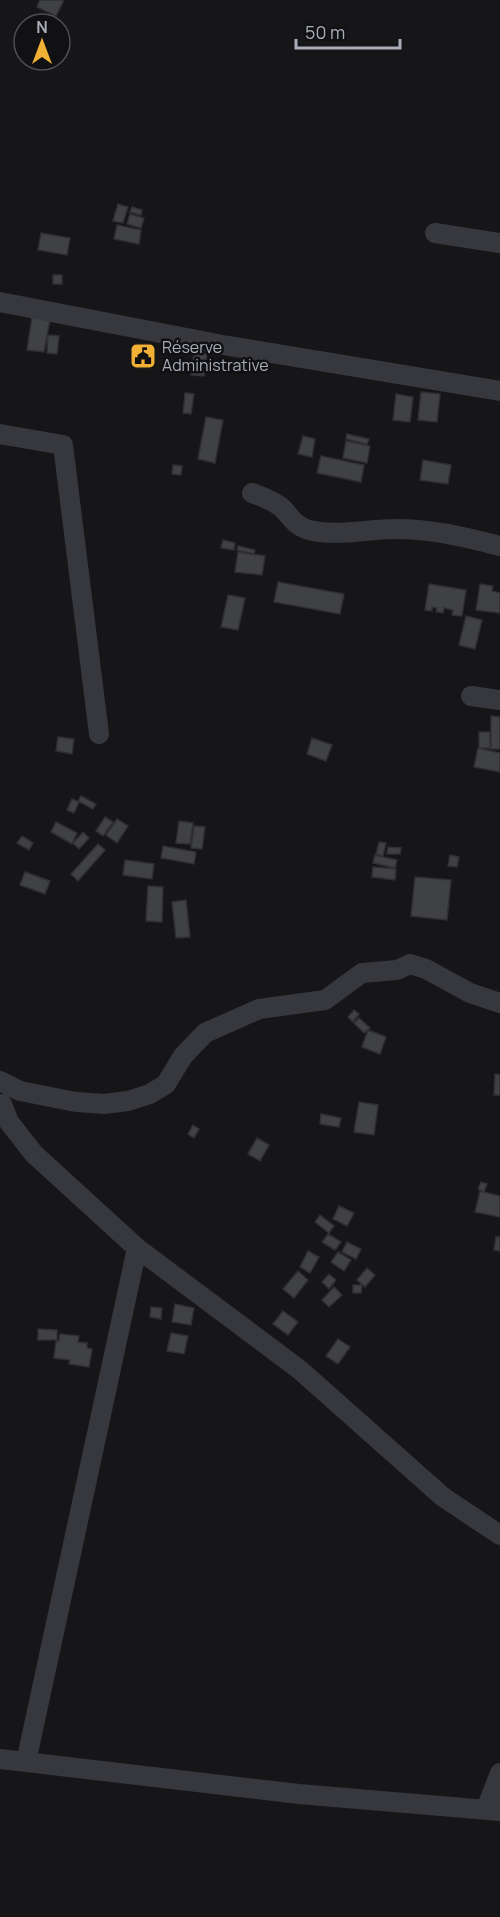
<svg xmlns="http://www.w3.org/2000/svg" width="500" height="1917" viewBox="0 0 500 1917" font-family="Manrope,sans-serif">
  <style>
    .building { fill: #404145; stroke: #303034; stroke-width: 1.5 }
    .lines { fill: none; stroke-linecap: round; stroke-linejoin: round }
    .minor { stroke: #37383d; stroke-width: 20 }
    .labels { text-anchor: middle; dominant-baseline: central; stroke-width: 5; stroke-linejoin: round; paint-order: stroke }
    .poi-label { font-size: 16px; fill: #a8adb8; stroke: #111113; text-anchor: start }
  </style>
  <rect width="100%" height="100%" fill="#161618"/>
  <path class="building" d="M40 0H64L56 16 37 7Z
    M118 204 128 207 123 223 113 221Z
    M132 207 142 210 141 215 130 212Z
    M130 214 144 218 141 228 127 224Z
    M117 225 141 230 139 244 114 239Z
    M41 233 70 238 67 255 38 250Z
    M53 275H62V284H53Z
    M32 317 50 320 44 352 27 350Z
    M48 335 59 336 57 354 47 353Z
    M194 352 207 354 204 376 191 375Z
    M421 392 440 394 437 422 418 420Z
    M185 393 194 394 191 414 183 413Z
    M396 394 413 397 410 422 393 420Z
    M206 417 223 420 215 463 198 459Z
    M347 434 369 439 367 444 346 439Z
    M303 436 315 439 312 457 298 454Z
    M346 441 370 446 367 463 343 458Z
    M321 456 364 465 361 482 317 473Z
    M423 460 451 465 448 484 420 480Z
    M173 465 182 466 181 475 172 474Z
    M223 540 235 543 234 550 221 548Z
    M238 546 255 550 254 554 237 550Z
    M238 552 265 556 262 575 235 572Z
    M278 582 344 594 340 614 274 602Z
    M429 584 466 590 462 616 452 615 453 610 444 608 443 613 436 612 437 608 432 607V611L425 610Z
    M480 584 493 586 492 591 500 593V613L476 610Z
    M228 595 245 598 238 630 221 627Z
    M466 616 482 620 475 649 459 645Z
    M491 716 500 717V749H491Z
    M479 732H490V748H479Z
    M58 737 74 739 72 754 56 751Z
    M312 738 332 745 326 761 307 754Z
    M478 748 500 753V772L474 767Z
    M81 796 96 804 93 809 78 801Z
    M72 799 79 802 74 813 67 810Z
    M105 817 113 822 103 836 96 831Z
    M117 819 128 826 117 843 106 835Z
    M179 821 193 823 190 844 176 843Z
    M56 822 77 833 72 844 51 832Z
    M194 826 205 827 202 849 191 848Z
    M83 832 89 838 79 849 73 843Z
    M22 836 33 843 29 850 17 843Z
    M379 842 386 843 383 856 376 854Z
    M98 844 105 850 78 881 71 874Z
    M163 846 196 852 194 864 161 858Z
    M388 847 401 848 400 854H387Z
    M375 855 397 860 395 868 373 863Z
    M450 855 459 857 457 867 448 866Z
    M125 860 154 864 152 879 123 875Z
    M373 867 396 869 395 880 372 877Z
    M25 872 50 881 45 894 20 885Z
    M415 877 451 880 447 920 411 916Z
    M148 886 163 887 162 922 146 921Z
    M186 900 190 937 176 938 172 902Z
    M354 1010 359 1014 353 1022 348 1017Z
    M359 1018 370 1028 364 1033 354 1023Z
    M368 1030 386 1037 380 1054 362 1047Z
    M495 1074 500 1075V1095H494Z
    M359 1102 378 1105 374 1135 354 1132Z
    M321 1114 341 1118 339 1127 320 1124Z
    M193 1125 199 1129 194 1138 188 1134Z
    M257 1138 269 1145 260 1161 248 1154Z
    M481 1182 487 1184 484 1192 478 1189Z
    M480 1191 500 1196V1217L475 1212Z
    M339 1206 354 1213 347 1226 333 1219Z
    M320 1215 334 1226 329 1233 315 1222Z
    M328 1234 341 1242 335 1250 322 1242Z
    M496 1237H500V1251L494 1250Z
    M347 1242 361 1249 356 1259 342 1252Z
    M308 1251 319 1257 310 1273 300 1267Z
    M338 1252 351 1260 344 1271 331 1262Z
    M367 1268 375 1275 365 1287 357 1280Z
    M298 1271 308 1280 294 1298 283 1289Z
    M329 1274 336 1280 329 1289 322 1282Z
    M353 1285H362L361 1293H353Z
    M334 1287 342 1295 329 1307 322 1300Z
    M175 1304 194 1308 191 1325 172 1322Z
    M151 1307 162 1308 161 1319 150 1317Z
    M283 1311 298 1322 288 1335 273 1324Z
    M38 1329 57 1330V1340H38Z
    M171 1333 188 1336 184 1354 167 1351Z
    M60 1334 79 1336 78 1342 87 1343V1348L92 1349 89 1367 69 1364 70 1360 54 1358 56 1341H59Z
    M338 1339 350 1347 338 1364 326 1356Z"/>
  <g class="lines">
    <path class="minor" d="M435 233 500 243
      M0 302 223 345 500 391
      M0 434 63 445 99 734
      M252 493C263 497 272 500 281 507 291 516 294 526 309 530 337 537 367 529 396 529 432 529 465 537 500 546
      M471 696 500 700
      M0 1081 20 1091 76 1102 104 1104 128 1101 150 1094 166 1084 183 1056 205 1033 259 1009 325 1000 362 973 397 970 410 964 426 969 470 993 500 1003
      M2 1104 9 1122 34 1154 137 1248 300 1370 443 1497 500 1535
      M0 1759 299 1794 500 1811
      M26 1762 137 1248
      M486 1809 500 1773"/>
  </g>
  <defs>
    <g id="civic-square" transform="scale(1.35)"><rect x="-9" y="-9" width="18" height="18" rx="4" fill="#f2b134" stroke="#111113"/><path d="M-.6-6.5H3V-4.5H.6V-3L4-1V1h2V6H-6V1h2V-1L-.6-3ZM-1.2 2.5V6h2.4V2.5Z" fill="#111"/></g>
  </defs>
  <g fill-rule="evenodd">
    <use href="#civic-square" x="143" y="356"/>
  </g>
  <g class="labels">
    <g class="poi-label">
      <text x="162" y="347">Réserve<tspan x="162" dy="18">Administrative</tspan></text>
    </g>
  </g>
  <g transform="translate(42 42)"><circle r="28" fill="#111113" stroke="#4d4f55" stroke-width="1.5"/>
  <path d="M0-4.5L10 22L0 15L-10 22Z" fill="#f2b134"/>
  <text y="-9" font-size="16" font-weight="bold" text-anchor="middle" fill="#a8adb8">N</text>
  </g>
  <path d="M296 39v9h104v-9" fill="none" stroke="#a8adb8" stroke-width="3"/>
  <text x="305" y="39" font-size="18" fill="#a8adb8" stroke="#111113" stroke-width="4.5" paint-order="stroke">50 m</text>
</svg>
